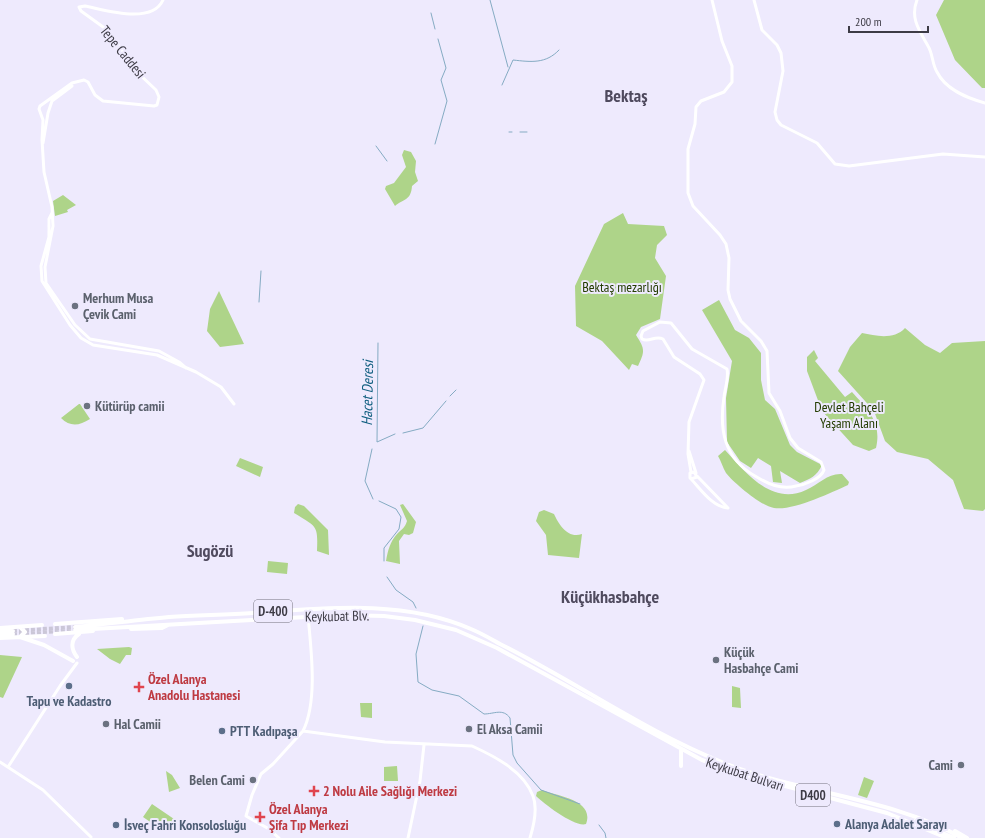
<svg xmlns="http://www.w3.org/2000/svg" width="985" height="838" viewBox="0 0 985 838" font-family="'PT Sans Narrow',sans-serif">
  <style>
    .green { fill: #aed489 }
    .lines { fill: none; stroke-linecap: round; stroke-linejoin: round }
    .stream { stroke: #85abc3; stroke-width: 1 }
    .trunk-tunnel { stroke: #cbc7d8; stroke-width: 4; stroke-dasharray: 4 2; stroke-linecap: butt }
    .tertiary { stroke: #fff; stroke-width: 3 }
    .trunk { stroke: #fff; stroke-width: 4 }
    .worship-dot { fill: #6b7280; stroke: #eeeafd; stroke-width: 1.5 }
    .service-dot { fill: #5c6f8a; stroke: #eeeafd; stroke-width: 1.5 }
    .health-dot { fill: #e0444e; stroke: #eeeafd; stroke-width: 1.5 }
    .labels { text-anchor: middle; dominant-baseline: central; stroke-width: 4; stroke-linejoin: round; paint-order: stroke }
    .shield { fill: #eeeafd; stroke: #72707c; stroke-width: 1 }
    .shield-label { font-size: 13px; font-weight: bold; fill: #3d3b45 }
    .street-label { font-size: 14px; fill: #3d3b45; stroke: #eeeafd }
    .park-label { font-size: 14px; fill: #233c00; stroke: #eeeafd }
    .worship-label { font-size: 14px; font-weight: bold; fill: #5b616d; stroke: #eeeafd; text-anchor: start }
    .health-label { font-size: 14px; font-weight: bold; fill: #be3a42; stroke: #eeeafd; text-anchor: start }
    .service-label { font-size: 14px; font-weight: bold; fill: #4e5e75; stroke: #eeeafd; text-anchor: start }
    .water-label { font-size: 15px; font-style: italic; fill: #115f80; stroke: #eeeafd }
    .district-label { font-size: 18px; font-weight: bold; fill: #4f4a5e; stroke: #eeeafd }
  </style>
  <rect width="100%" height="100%" fill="#eeeafd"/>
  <path class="green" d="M944 0H985V88H982L955 60 936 15Z
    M404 150 411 152 416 161 415 172 418 181 412 186C411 201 403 199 395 206L385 189 386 186 394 183 406 167 402 155Z
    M63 195 76 205 67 210 68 212 55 216 53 201Z
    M623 213 628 224 664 226 667 235 657 245 655 258 666 276 660 319 641 327 636 335C645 349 645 351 638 366L632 364 629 370 602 341 576 326 575 286 604 224Z
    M219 291 244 344 220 347 207 331 210 309Z
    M719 300 735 330 749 338 761 353V380L765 400 775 409 790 445 797 452 822 465C817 476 810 479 800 483L780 471 782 483 773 482 771 466 758 458 751 468 740 461 727 442 726 398 732 361 702 310Z
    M905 328 925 345 940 353 952 343 985 341V509L983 511 964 509 953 480 928 459 897 452 885 441 874 411 838 371 850 347 862 333C876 336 894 340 905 328Z
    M814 350 818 358 815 361 845 397 852 392C868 410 882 422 876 448L869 451 853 445 822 411 807 371V357Z
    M79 404H80L90 419C79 426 70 427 61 418Z
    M725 450C746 473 772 506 806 490 819 484 828 473 842 474L849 482 848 485C830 493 793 511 774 508 761 506 734 483 726 473 723 468 721 461 718 456Z
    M240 458 263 467 260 477 236 466Z
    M298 504 304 506 328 530 329 555 317 551C318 525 317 527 294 513L295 507Z
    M403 504 416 522 413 533 409 535 404 534 399 541 400 564 386 561C388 550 390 542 397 534 402 529 405 528 407 521L400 505Z
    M544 510 554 514C559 525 568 539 582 534L579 558 548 555 546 535 536 521 539 512Z
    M268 561 288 563 287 574 267 572Z
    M129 647 132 648 131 655H126L120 664 110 659 97 649Z
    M0 655 22 657 3 698 0 697Z
    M732 686 740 688 741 708 732 707Z
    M360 703H372V718L361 717Z
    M397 766 398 781H384V767Z
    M166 771 172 775 180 788 169 792Z
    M864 777 874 781 867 798 858 795Z
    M542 790C557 796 595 800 586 824 576 828 544 804 536 796L537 792Z
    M152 804 174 819 165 832 143 817Z"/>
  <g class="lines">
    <path class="stream" d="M490 0 508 67
      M431 13 435 29
      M502 85 513 60C531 62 546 64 559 50
      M509 132H512
      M520 132H527
      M435 144 447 101 441 80 446 68 438 39
      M376 146 387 161
      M259 302 261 271
      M378 343 377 442 395 434
      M450 396 456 390
      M403 433 423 428 446 401
      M372 449 365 481 373 499
      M379 501 396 509 401 517 399 529 384 548V561
      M387 577 396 590 413 602 416 608
      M423 626 416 654 418 682 432 690 459 696 484 714C494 714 503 708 510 718L513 755 517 763 541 790 580 804
      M599 825 605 833 606 838"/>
    <path class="trunk-tunnel" d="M13 631 75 627
      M13 634 75 630"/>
    <path class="tertiary" d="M163 0C152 25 105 10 85 6L79 7 81 11 110 32 136 71 156 90 159 97 157 105 154 106 103 101 95 95 88 82 84 80 72 83 40 106 39 109 43 120 42 140 44 172 52 207 53 226 45 267 46 283 75 325 90 339 159 351 179 362 186 368
      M754 0 762 30 777 45 781 53 783 71 775 112 777 120 781 125 817 143 835 164 849 166 943 154 985 157
      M917 0C910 18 919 30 928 46 933 54 932 64 937 72 946 90 967 98 985 103
      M43 143 48 113 52 101 72 86
      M52 213 49 219V237L41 266 42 281 70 325 81 338 93 345 157 355 196 372 221 387 234 404
      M689 451 696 473
      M691 472 688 454 689 422 704 380 700 374 674 357 663 339C655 335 649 343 642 339L641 336 643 331 660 322 671 323 692 349 727 369C729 378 725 388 724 397 719 430 724 458 755 476 768 484 781 490 796 486 804 485 821 479 824 470L821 462 798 448 790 438 780 411 769 393 767 351 761 341 741 321 730 299 728 290 729 258 726 244 720 235 693 206 688 193V149L695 124 696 107 701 101 724 92 732 82V66L722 41 712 0
      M697 476 728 508
      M691 479 697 477 694 472 690 473V478C700 488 712 507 728 508
      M303 731 385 742 472 746C494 756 524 771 533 796 538 809 534 825 530 838
      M0 762 43 790 91 837
      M8 767 60 686 77 663
      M279 838 269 829 246 816 252 795 261 774 273 764 303 731C318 701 311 649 308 616
      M408 838 420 781 424 745"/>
    <path class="trunk" d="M55 624 122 619
      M75 627C106 624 137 620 169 617 197 615 225 615 253 613 325 608 403 599 471 629 481 633 491 639 500 644 576 682 646 732 724 763 801 794 890 797 962 838
      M0 628 42 625
      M131 629 162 628 168 625
      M75 630 341 615 384 616 415 620 456 630 497 648 702 760 747 776 887 813 947 838
      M0 632 13 631
      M55 634 93 631
      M0 635 13 634
      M20 637 44 645 73 661
      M20 637 25 632 20 627
      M0 638 45 636
      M77 657C71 649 70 640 79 634
      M681 750V766
      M912 820 954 838
      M955 831 967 838"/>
  </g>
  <g class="worship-dot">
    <circle cx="75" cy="306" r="4"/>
    <circle cx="87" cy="406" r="4"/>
    <circle cx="716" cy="660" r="4"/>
    <circle cx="106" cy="724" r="4"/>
    <circle cx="469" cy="729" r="4"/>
    <circle cx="961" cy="765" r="4"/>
    <circle cx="253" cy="780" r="4"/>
  </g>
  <g class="service-dot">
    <circle cx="69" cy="686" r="4"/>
    <circle cx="222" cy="731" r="4"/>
    <circle cx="837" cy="824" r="4"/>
    <circle cx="116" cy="825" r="4"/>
  </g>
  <g class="health-dot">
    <path d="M137 681h4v4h4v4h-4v4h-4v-4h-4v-4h4z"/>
    <path d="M312 785h4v4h4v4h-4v4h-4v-4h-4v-4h4z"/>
    <path d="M258 811h4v4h4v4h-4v4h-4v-4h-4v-4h4z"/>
  </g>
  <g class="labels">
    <g class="shield">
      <rect x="254" y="600" width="38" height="22" rx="3"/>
      <rect x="796" y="784" width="34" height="22" rx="3"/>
    </g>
    <g class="shield-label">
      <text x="273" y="611">D-400</text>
      <text x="813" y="795">D400</text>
    </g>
    <g class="street-label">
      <text transform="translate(123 52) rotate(51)">Tepe Caddesi</text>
      <text transform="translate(337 616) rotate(-1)">Keykubat Blv.</text>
      <text transform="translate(745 774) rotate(18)">Keykubat Bulvarı</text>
    </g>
    <g class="park-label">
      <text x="622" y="287">Bektaş mezarlığı</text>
      <text x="849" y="407">Devlet Bahçeli<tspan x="849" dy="16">Yaşam Alanı</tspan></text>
    </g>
    <g class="worship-label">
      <text x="83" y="298">Merhum Musa<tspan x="83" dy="16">Çevik Cami</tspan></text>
      <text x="95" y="406">Kütürüp camii</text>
      <text x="724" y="652">Küçük<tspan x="724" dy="16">Hasbahçe Cami</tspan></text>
      <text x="114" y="724">Hal Camii</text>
      <text x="477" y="729">El Aksa Camii</text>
      <text x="953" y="765" text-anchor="end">Cami</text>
      <text x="245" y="780" text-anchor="end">Belen Cami</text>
    </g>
    <g class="health-label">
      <text x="148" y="679">Özel Alanya<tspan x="148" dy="16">Anadolu Hastanesi</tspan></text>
      <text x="323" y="791">2 Nolu Aile Sağlığı Merkezi</text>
      <text x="269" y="809">Özel Alanya<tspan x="269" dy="16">Şifa Tıp Merkezi</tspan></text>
    </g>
    <g class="service-label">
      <text x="69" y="701" text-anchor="middle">Tapu ve Kadastro</text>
      <text x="230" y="731">PTT Kadıpaşa</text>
      <text x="845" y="824">Alanya Adalet Sarayı</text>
      <text x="124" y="825">İsveç Fahri Konsolosluğu</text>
    </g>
    <g class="water-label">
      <text transform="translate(367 393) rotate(-89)">Hacet Deresi</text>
    </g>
    <g class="district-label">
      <text x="626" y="95">Bektaş</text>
      <text x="210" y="550">Sugözü</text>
      <text x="610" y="596">Küçükhasbahçe</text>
    </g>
  </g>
  <path d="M849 26v6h79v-6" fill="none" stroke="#3d3b45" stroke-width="2"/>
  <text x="855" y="26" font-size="12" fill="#3d3b45" stroke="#eeeafd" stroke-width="3" paint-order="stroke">200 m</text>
</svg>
